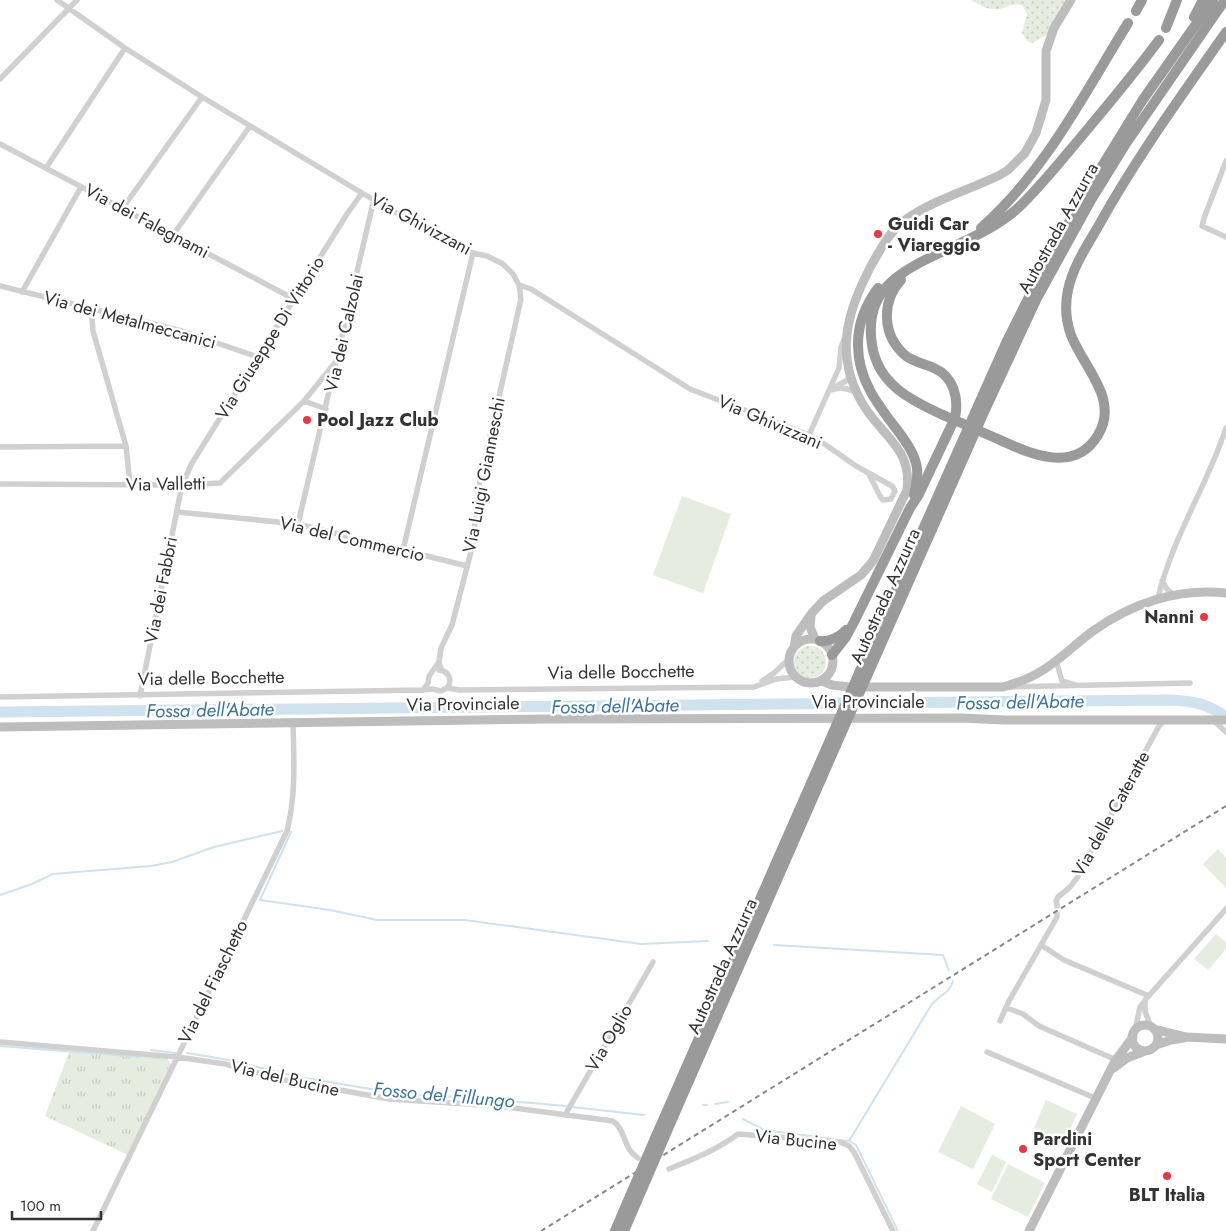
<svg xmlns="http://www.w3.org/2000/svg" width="1226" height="1231" viewBox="0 0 1226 1231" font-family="Jost,sans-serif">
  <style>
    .grass { fill: url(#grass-dots) }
    .park { fill: url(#park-tufts) }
    .garden { fill: #e6ecdf }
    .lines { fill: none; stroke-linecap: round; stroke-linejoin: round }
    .stream { stroke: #cfe2ee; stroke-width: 2 }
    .river { stroke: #cfe2ee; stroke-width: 11 }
    .street-tunnel { stroke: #d6d6d6; stroke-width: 5.5; stroke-dasharray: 5.5 3; stroke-linecap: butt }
    .street { stroke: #d0d0d0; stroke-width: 5.5 }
    .secondary { stroke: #bdbdbd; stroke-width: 9 }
    .highway { stroke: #9a9a9a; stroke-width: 10 }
    .rail { stroke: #888; stroke-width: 2; stroke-dasharray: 5 4; stroke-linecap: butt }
    .highway-bridge { stroke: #9a9a9a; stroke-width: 10 }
    .poi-dot { fill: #e63946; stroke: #fff; stroke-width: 2 }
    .labels { text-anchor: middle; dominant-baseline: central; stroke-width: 5; stroke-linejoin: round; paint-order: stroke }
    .street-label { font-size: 18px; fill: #333; stroke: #fff }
    .poi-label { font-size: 18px; font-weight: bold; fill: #333; stroke: #fff; text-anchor: start }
    .water-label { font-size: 19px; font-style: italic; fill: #3f7597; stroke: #fff }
  </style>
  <defs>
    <pattern id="grass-dots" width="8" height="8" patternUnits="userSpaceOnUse" patternTransform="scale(1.25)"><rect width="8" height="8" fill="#e6ecdf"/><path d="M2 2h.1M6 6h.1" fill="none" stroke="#c6cbc0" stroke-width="1.8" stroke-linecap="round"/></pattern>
    <pattern id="park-tufts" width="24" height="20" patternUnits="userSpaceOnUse" patternTransform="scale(1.25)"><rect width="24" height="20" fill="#e6ecdf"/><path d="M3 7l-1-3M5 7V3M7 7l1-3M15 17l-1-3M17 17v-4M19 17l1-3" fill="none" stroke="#c6cbc0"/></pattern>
  </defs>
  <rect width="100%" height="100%" fill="#fff"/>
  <path class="grass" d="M971 0H1067L1047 35 1032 43 1027 41 1022 33 1027 14 1023 6C1012 1 1005 10 994 9 986 9 978 4 971 0Z
    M794 662a16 16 0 1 1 32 0a16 16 0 1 1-32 0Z"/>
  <path class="park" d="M69 1052 167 1058 171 1064 128 1155 45 1116Z"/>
  <path class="garden" d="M682 496 731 514 703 593 653 575Z
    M1218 849 1226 858V888L1203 864Z
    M1216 934 1226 942V949L1208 970 1194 959Z
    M1046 1100 1077 1114 1064 1142 1034 1128Z
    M961 1106 995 1124 973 1169 938 1152Z
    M992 1155 1006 1162 992 1192 977 1184Z
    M1008 1164 1045 1183 1028 1217 991 1199Z"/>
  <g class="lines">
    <path class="stream" d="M291 832 260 900 330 910 377 920H465L641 944 708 941
      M0 895 32 884 53 874 151 866 172 862 214 847 282 831
      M774 945 943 955 949 970
      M0 1046 140 1057
      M151 1050 175 1053
      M187 1053 229 1060 294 1076 400 1094 462 1097 567 1106
      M715 1104 728 1102
      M703 1105H707
      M572 1107 644 1115
      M743 1119 764 1130 833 1139
      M840 1140 849 1141 856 1145 898 1231
      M849 1141 932 1004C940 995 950 993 953 981"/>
    <path class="river" d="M0 712 1169 700C1193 701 1206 703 1226 717"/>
    <path class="street-tunnel" d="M1057 917V905"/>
    <path class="street" d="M57 0 125 48 202 97 362 193 454 246 473 253 487 256 503 264 513 274 519 285 531 289 690 389 809 435 826 445 856 466 892 486 895 491 891 499 883 500 880 496 869 474
      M0 79 77 0
      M0 144 294 299
      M1226 161 1204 218 1202 226 1226 237
      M46 168 125 48
      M122 209 202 97
      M173 235 250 126
      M0 286 182 331 258 357
      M22 292 81 187
      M835 387 851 378
      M830 390C841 387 847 388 857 393
      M304 401 326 409
      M809 435 839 368 841 347 845 337
      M126 446 130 484
      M0 447 126 446 93 331 91 308
      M0 484 182 485 220 483 304 401 338 359
      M177 512 298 524 467 566
      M298 524 374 199
      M403 550 473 253
      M1162 581 1167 589 1174 595
      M1158 598C1172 538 1207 486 1226 428
      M1056 660 1062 681 1075 685
      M439 670C449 671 453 680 447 688
      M441 670 439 662 441 648 452 625 473 544 478 490 521 299 519 285
      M762 681 774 673 789 659
      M1010 687 1190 683
      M423 690 428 683 429 676 439 662
      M140 696 182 485 192 463 347 214 362 193
      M0 697 423 690 432 689 441 691 447 688 459 690 754 687 776 679 795 677
      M1213 720 1226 732
      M1057 905 1056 901 1058 897 1069 888 1077 878 1159 726 1165 720
      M1041 945 1064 960 1149 996
      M1145 1000V1011L1151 1027
      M1007 1008 1023 1014 1039 1026 1114 1059 1115 1061
      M1000 1021 1009 1001 1057 917
      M1135 1030 1140 1007 1145 1000 1226 909
      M0 1042 177 1057 225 1064 285 1080 389 1099 498 1106 613 1121C626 1130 623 1149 638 1158
      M987 1052 1095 1098
      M565 1115 653 962
      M669 1169C693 1159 717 1150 738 1134L840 1142 849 1146 854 1152 893 1231
      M93 1231 287 831C296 796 294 759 293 723"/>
    <path class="secondary" d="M811 616 810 627 815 639
      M789 661a22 22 0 1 1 44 0a22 22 0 1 1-44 0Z
      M794 647 796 636 811 614 823 601 861 575 873 561 907 490C912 448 883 437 864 406 834 357 846 313 871 266 880 250 889 232 904 221 932 200 969 190 1000 175L1008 170 1025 153 1036 133 1046 100V51L1054 28 1071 0
      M822 681 832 685 849 687H1003C1016 683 1027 680 1038 673 1058 662 1075 644 1093 631 1132 603 1178 588 1226 593
      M0 727 550 719 961 718 1005 720H1226
      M1132 1038a13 13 0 1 1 26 0a13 13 0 1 1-26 0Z
      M1154 1029 1186 1037 1226 1039
      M1156 1045 1171 1040 1184 1038
      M1114 1068 1127 1058 1145 1051
      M1029 1231 1115 1061 1133 1037"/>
    <path class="highway" d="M1136 11 1142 0
      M1194 17 1203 0
      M1166 28 1177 0
      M981 228C1045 172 1084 94 1128 23
      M878 288C865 306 858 323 858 345 858 380 878 405 898 431 906 442 915 454 917 468 918 477 916 486 914 495
      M943 415C910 400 878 384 872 345 863 288 903 270 946 250 971 238 997 227 1018 208 1037 190 1054 169 1071 149 1101 113 1131 78 1159 40
      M1000 440C1031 454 1075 474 1098 435 1120 399 1083 367 1071 335 1066 321 1065 304 1068 290 1073 266 1087 246 1099 225 1136 158 1182 95 1226 32
      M820 641C829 642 840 637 846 630
      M832 655 846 637 854 622 910 508 918 496 955 418C959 398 954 377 934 368 925 364 914 362 906 356 882 336 881 302 901 280
      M859 673 1006 343 1041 273 1083 197 1142 101 1213 0
      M867 676 984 412 1037 298 1091 200 1125 145 1225 0
      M674 1115 841 734
      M656 1136 833 733
      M615 1231 627 1203
      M624 1231 637 1201"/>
    <path class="rail" d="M541 1231 1226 806"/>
    <path class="highway-bridge" d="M943 415 1000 440
      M833 733 859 673
      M841 734 867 676
      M637 1201 674 1115
      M627 1203 656 1136"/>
  </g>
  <g class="poi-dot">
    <circle cx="878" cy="234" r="5"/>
    <circle cx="307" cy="420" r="5"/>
    <circle cx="1204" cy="617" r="5"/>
    <circle cx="1023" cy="1149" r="5"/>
    <circle cx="1167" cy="1176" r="5"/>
  </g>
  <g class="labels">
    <g class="street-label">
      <text transform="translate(147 221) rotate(28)">Via dei Falegnami</text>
      <text transform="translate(421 224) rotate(28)">Via Ghivizzani</text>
      <text transform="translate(1058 228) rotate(-61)">Autostrada Azzurra</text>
      <text transform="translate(130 320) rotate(15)">Via dei Metalmeccanici</text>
      <text transform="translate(344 333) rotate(-77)">Via dei Calzolai</text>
      <text transform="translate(270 338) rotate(-58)">Via Giuseppe Di Vittorio</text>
      <text transform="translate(770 422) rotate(23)">Via Ghivizzani</text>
      <text transform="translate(484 475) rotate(-79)">Via Luigi Gianneschi</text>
      <text transform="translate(166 484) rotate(-1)">Via Valletti</text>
      <text transform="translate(352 539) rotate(13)">Via del Commercio</text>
      <text transform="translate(161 590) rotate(-79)">Via dei Fabbri</text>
      <text transform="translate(885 596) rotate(-66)">Autostrada Azzurra</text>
      <text transform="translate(621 672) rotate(-1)">Via delle Bocchette</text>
      <text transform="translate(211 678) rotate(-1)">Via delle Bocchette</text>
      <text x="868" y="702">Via Provinciale</text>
      <text transform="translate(463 704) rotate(-1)">Via Provinciale</text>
      <text transform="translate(1111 814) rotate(-61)">Via delle Cateratte</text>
      <text transform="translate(722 966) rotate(-66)">Autostrada Azzurra</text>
      <text transform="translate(213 982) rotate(-64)">Via del Fiaschetto</text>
      <text transform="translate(609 1038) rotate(-60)">Via Oglio</text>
      <text transform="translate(285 1078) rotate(13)">Via del Bucine</text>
      <text transform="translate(796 1140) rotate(6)">Via Bucine</text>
    </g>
    <g class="poi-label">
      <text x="888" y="224">Guidi Car<tspan x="888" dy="21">- Viareggio</tspan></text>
      <text x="317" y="420">Pool Jazz Club</text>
      <text x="1194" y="617" text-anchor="end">Nanni</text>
      <text x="1033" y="1139">Pardini<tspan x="1033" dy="21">Sport Center</tspan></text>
      <text x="1167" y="1195" text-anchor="middle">BLT Italia</text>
    </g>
    <g class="water-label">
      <text transform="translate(1020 702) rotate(-1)">Fossa dell'Abate</text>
      <text transform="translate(615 706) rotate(-1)">Fossa dell'Abate</text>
      <text transform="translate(210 710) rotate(-1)">Fossa dell'Abate</text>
      <text transform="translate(444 1095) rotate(5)">Fosso del Fillungo</text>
    </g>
  </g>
  <path d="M12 1211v8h89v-8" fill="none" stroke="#333333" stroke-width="2.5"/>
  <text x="20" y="1211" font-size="15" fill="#333333" stroke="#ffffff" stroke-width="4" paint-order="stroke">100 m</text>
</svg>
